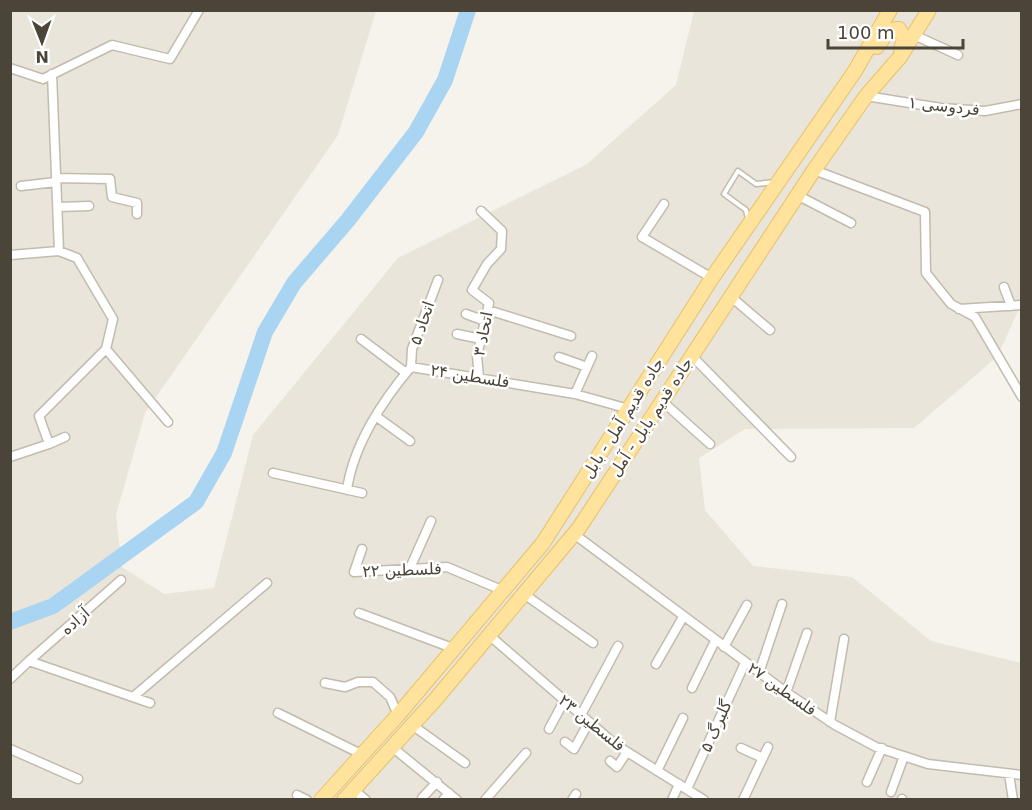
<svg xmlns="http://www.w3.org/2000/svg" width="1032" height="810" viewBox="0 0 1032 810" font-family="'DejaVu Sans','Noto Sans Arabic',sans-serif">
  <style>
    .residential { fill: #eae5da }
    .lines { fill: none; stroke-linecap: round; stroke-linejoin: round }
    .river { stroke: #a9d4f2; stroke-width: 16 }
    .service-casing { stroke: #c2bbae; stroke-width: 7 }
    .minor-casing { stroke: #c2bbae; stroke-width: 11 }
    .primary-casing { stroke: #e6c16a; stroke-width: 16 }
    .service { stroke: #fff; stroke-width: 4 }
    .minor { stroke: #fff; stroke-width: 8 }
    .primary { stroke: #ffe39c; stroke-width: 14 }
    .labels { text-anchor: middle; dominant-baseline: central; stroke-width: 5; stroke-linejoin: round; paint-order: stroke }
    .street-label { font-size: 16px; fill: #4b4439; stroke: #fff }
  </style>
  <rect width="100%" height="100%" fill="#f6f3ec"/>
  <path class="residential" d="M10 11H376L338 135 145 413 116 515 122 567 164 594 214 588 253 435 398 258 587 164 676 85 694 11H1021V305L997 357 914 428 745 429 699 458 705 510 753 566 852 577 931 641 1021 663V799H11Z"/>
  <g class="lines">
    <path class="river" d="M10 622 53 606 196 502 224 453 265 332 294 283 348 220 416 132 445 80 468 10"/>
    <g class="service-casing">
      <path id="service" d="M748 219 746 210 724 194 738 171 756 184 775 182"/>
    </g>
    <g class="minor-casing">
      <path id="minor" d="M914 35 958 55
        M10 68 43 79 112 45 170 59 199 10
        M866 96 941 108 985 111 1022 104
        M814 170 925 212 926 273 951 304 975 317 1022 397
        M56 178 110 179 112 197 137 203V214
        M21 186 56 182
        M797 195 851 223
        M664 204 642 237 712 278
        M58 207 89 206
        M59 251 77 258 113 319 106 349 168 422
        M10 255 59 251 52 74
        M1004 287 1011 306
        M730 296 770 330
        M959 309 1022 305
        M488 310 571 336
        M466 314 485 321
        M457 334 481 339
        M361 339 406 373
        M691 355 791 457
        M559 357 587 367
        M411 367 412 349 438 280
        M479 377 477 356 489 303 472 290 487 264 501 249 502 231 481 211
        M575 394 592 356
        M662 401 710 444
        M377 417 410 441
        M49 444 65 437
        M10 457 49 444 39 416 106 349
        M273 473 362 493
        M347 490C353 446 382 401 411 367L575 394 629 409
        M574 534 783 690 835 725 876 747 928 764 1022 775
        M362 549 354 572 447 567 504 591
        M410 568 431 521
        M524 594 593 643
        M359 613 455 649
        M489 635 616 745 704 800
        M724 647 747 605
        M29 661 121 580
        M656 664 683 617
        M759 673 782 604
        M10 679 29 661 150 703
        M325 683 345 687 358 682H373L390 697 398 715
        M692 688 715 641
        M786 693 807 633
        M133 697 267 583
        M278 713 363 755
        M581 715 618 646
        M830 722 844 639
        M412 725 465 763
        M549 729 564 701
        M565 742 574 749 589 722
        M392 747 457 800
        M741 748 763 758
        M10 749 78 779
        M610 761 617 767 627 752
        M657 771 683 718
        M1009 774 1013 800
        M867 782 882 748
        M687 789 745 663
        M354 790 366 800
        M891 792 904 756
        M297 795 307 800
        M422 798 437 782
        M443 800 449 793
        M485 800 526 753
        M572 800 576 794
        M672 800 679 784
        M743 800 768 747
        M902 800V799"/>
    </g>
    <g class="primary-casing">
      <path id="primary" d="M877 47C883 39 888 28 899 29L904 38 901 49
        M321 800 398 715 543 543 712 278 855 71 890 10
        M344 800 435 700 579 528 814 170 866 96 900 57 929 10"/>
    </g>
    <use href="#service" class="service"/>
    <use href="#minor" class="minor"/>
    <use href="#primary" class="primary"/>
  </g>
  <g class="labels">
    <g class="street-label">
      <text transform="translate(944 106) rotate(6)">فردوسی ۱</text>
      <text transform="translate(422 323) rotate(-71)">اتحاد ۵</text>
      <text transform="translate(483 334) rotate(-79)">اتحاد ۳</text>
      <text transform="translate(470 376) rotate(9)">فلسطین ۲۴</text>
      <text transform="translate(651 417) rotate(-57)">جاده قدیم بابل - آمل</text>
      <text transform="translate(623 418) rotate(-58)">جاده قدیم آمل - بابل</text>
      <text transform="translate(402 570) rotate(-2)">فلسطین ۲۲</text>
      <text transform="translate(75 621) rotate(-41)">آزاده</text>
      <text transform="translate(782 689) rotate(35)">فلسطین ۲۷</text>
      <text transform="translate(592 723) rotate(39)">فلسطین ۲۳</text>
      <text transform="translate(716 726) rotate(-66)">گلبرگ ۵</text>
    </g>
  </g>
  <rect width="1032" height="810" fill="none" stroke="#4b4439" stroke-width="24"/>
  <g transform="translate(42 42) rotate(179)" stroke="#ffffff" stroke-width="4.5" paint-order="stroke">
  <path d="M0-4.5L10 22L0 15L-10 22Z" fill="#4b4439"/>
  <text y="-9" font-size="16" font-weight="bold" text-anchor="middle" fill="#4b4439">N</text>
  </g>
  <path d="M828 39v9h135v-9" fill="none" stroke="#4b4439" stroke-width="3"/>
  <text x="837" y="39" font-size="18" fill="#4b4439" stroke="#ffffff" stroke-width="4.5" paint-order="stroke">100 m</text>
</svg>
